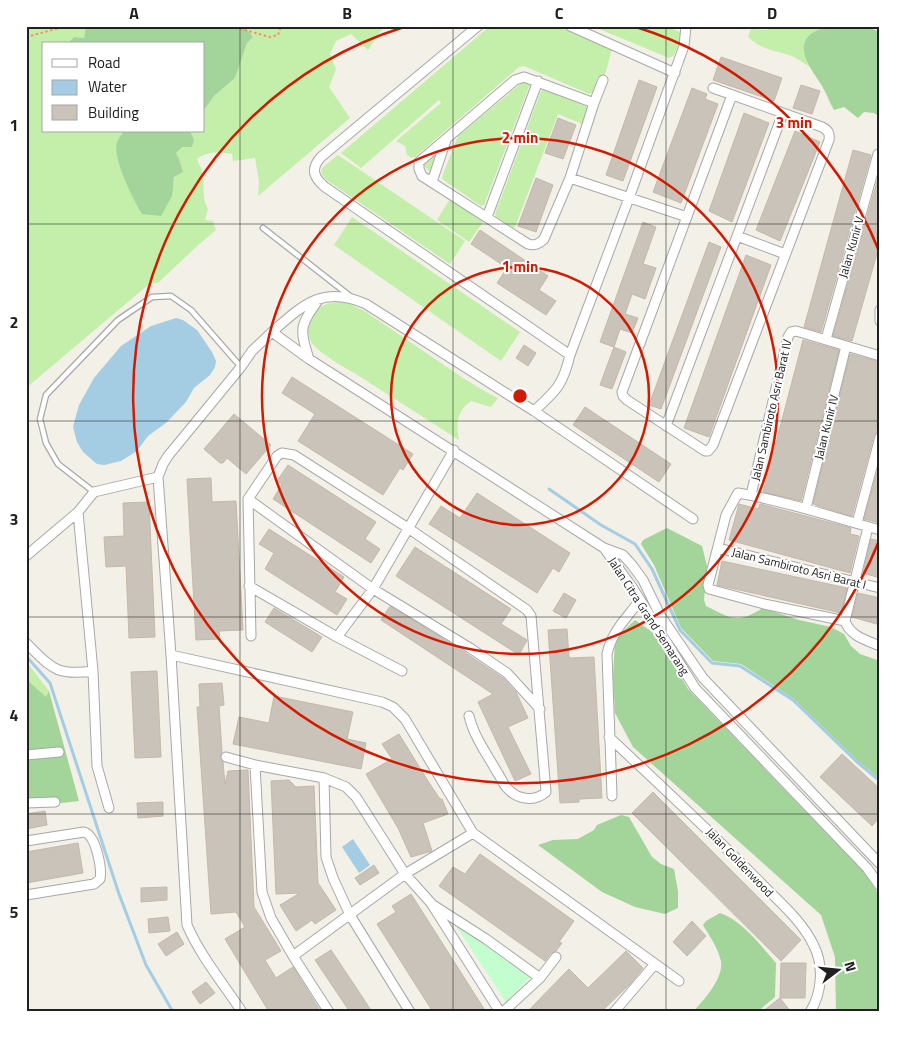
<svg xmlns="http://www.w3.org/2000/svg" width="906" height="1038" viewBox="0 0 906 1038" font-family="'Titillium Web',sans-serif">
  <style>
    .grass { fill: #c3efaa }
    .forest { fill: #a3d499 }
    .park { fill: #c2fece }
    .water { fill: #a4cde3 }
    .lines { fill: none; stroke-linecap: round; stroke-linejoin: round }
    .stream { stroke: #a4cde3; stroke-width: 3 }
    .building { fill: #cac3b9; stroke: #c5b8a8 }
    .service-casing { stroke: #a8a8a8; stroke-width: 7 }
    .minor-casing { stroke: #a8a8a8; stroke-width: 11 }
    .path { stroke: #ff8c6b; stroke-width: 2; stroke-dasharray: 2.5 2.5; stroke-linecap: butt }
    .service { stroke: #fff; stroke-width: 4.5 }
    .minor { stroke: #fff; stroke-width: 9 }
    .grid { fill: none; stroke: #212121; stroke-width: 1; stroke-opacity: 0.55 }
    .ring { fill: none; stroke: #d21a00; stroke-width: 2.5 }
    .labels { text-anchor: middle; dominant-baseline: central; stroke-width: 4; stroke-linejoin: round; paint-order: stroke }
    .street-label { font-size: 12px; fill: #212121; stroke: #fff }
    .centre { fill: #d21a00; stroke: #fff; stroke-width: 2.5 }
    .ring-label { font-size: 15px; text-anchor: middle; font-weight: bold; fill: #d21a00; stroke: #fff; stroke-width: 4; stroke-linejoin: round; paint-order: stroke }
    .neatline { fill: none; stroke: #212121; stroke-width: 2 }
    .grid-label { font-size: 16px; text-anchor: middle; font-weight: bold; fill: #212121 }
  </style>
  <rect width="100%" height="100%" fill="#f2f0e7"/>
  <path class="grass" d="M26 26H86L84 38 74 37 67 44H44V131H123L117 143 173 185C175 170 185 168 175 153L182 147 194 140 190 131H204V110L214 96 235 78 247 43 253 37 244 26H384L368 50 351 34 336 41 330 54 336 69 329 87 350 118 258 196 259 181 255 158 233 161 232 154C219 152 208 151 197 159 199 164 202 170 203 175 204 188 202 198 208 209L205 220 213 221 216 230 196 247 159 282 148 285 26 388Z
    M490 26H556L612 49 605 75 598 77 593 92 589 94 524 66 519 67 415 157 412 158 407 155 405 146 396 141 441 103 439 100 361 168 341 153Z
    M592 26H664L683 33 674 55 669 58Z
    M772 26H829L814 32 806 58 810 67C804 63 798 59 792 56 775 50 763 51 748 37L751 29 767 30Z
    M524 81 530 84 484 205 481 206 442 179 443 174 458 136Z
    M544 89 587 107V110L582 124 558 114 515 227 513 228 496 217 495 214 541 91Z
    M437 152H438L430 172 423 165Z
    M338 155 465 241 450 264 325 179 321 172 323 167Z
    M450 199 483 222 469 242 437 220Z
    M352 217 520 332 501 361 334 245Z
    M340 302 350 304 366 312 463 378 486 392 498 398 491 407 471 401C456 412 456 424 459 440 425 418 390 396 356 374 345 368 319 353 312 343 306 334 307 322 313 314 320 305 328 303 340 302Z
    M26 661 49 691 46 698 26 679Z"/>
  <path class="forest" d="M86 26H244L253 37 247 43 235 78 214 96 204 110V44H67L74 37 84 38Z
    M829 26H865L880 32V117L874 113 864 112 858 118 844 107 834 110C829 102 827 94 822 86 813 71 791 46 814 32 819 29 825 28 829 26Z
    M123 131H190L194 140 192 147H182L176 153 179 159 183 172 174 177 172 196 161 216 142 214C133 199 112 158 117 142 119 138 122 134 123 131Z
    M667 528 702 546 707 566 704 600 706 606C732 619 737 624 763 608L799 620 831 627 844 634 851 646 860 654 880 661V779L857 760 794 699 741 664 713 661 681 628 654 565 641 544 643 540Z
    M635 620 655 634 688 689 863 871 880 896V1012H836L835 957 821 915 633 747 615 713 613 678 615 639Z
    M26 679 46 697 49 691 79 801 26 807Z
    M621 815 629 817 652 857 661 864 674 869 678 891V908L665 914 635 907 602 892 538 845 553 840 578 839 594 830 597 825Z
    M720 913C743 921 760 945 776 963L775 997 757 1012H693C704 1000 724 978 721 961 718 948 709 935 703 925L706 921Z"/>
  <path class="park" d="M457 927 463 928 530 977 506 1002Z"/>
  <path class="water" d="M176 318 183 320 197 330 212 352 216 361 215 367 210 375 194 388 186 402 166 423 148 436 137 451 121 461 104 465 97 464 83 452 77 442 73 427 79 405 94 378 121 346 151 326Z
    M353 839 370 865 359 873 342 847Z"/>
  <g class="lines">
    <path class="stream" d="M549 489 601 525 635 544 652 569 680 630 712 663 740 666 793 700 856 761 880 781
      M26 656 50 683 119 894 146 965 173 1012"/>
  </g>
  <path class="building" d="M721 57 782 78 774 101 713 80Z
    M639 80 657 87 623 181 606 175Z
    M801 85 820 91 812 114 793 108Z
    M692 88 707 94 705 99 718 104 681 203 653 192Z
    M744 113 769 123 732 222 709 211Z
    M558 118 576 125 563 159 545 153Z
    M795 131 820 142 780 241 756 230Z
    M853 150 871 155 821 332 804 327Z
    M880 171V243L852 341 833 336Z
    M536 178 553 185 536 232 518 226Z
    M643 222 656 227 643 264 656 268 645 299 632 294 625 314 638 318 632 333 620 329 614 347 626 352 612 389 600 385 614 347 600 342Z
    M480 230 548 276 539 290 556 301 546 315 497 283 507 268 471 244Z
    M709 242 721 247 661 409 649 405Z
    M746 255 771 265 709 437 684 428Z
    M803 340 839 350 801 501 763 492Z
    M524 345 536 353 528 366 516 358Z
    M850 354 880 362V413L876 427H880V431L874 435 852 516 813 504Z
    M292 377 413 454 403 470 400 468 383 495 298 441 315 414 282 393Z
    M585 407 671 464 659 482 573 425Z
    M234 414 271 445 246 474 227 458 223 463H220L204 449Z
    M880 462V523L864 519Z
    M288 465 376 522 365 539 380 549 371 563 273 499 282 484 277 481Z
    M211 478 212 502 236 501 243 630 219 631 220 639 196 640 187 479Z
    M477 493 570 553 559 572 553 568 537 593 429 524 441 506 460 518Z
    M149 502 155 637 129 638 126 566 106 567 104 537 124 536 123 503Z
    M739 504 758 509 760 504 851 528 850 534 859 536 850 573 729 540Z
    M269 529 344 577 335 592 347 599 337 615 265 569 274 553 259 544Z
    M871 539 880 541V578L863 573Z
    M415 547 511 609 501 624 527 640 519 655 396 576Z
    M722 561 847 588 841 613 717 585Z
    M564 593 576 600 566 618 553 611Z
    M858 593 880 598V625L852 617Z
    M390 606 461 650 503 678 516 692 528 718 508 727 531 774 515 781 478 702 493 694 381 620Z
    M274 608 322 637 312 652 265 622Z
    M567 629 569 658 594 657 602 798 579 799V802L560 803 548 630Z
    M157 671 161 757 135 758 131 672Z
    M222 683 224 705 219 706 222 752 220 758 223 762 225 784 228 771 248 770 254 907 281 951 265 960 276 978 293 967 321 1012H269L225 939 245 927 236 912 211 914 197 707H200L199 684Z
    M274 696 353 712 347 739 366 743 361 769 233 744 239 717 269 723Z
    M399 734 428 781 440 799H442L448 814 423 823 432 851 411 857 398 828 366 774 392 759 382 744Z
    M842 754 880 789V817L872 826 820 777Z
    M289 780 296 787 314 786 318 883 336 910 315 924 312 920 296 931 280 905 300 893 276 894 273 826 271 781Z
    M653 792 801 940 781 961 632 813Z
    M163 802V816L138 818 137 803Z
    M45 811 47 825 26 829V814Z
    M78 843 83 873 26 883V852Z
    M480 854 574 921 559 942 562 943 556 951 551 953 545 961 439 886 453 867 465 874Z
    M374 865 379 873 360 885 355 878Z
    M167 887V900L141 902V888Z
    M411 894 453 960 486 1012H433L377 924 396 912 392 906Z
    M168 917 170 931 149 933 148 919Z
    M692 921 706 936 687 956 673 942Z
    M177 932 184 944 166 956 158 944Z
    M331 950 363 998 372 1012H350L315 960Z
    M626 951 643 968 630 984 601 1012H527L569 969 588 988Z
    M781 963H806L805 998H780Z
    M206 982 215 993 200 1004 192 992Z
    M780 998 791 1012H762L776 1001Z"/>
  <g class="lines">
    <g class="service-casing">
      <path id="service" d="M263 228 350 296
        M94 492 58 464 46 443 40 419 46 395 118 320 152 297 171 296 191 310 241 367"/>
    </g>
    <g class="minor-casing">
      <path id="minor" d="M478 26 321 157C310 169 314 178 325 187L570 355
        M570 26 675 73
        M524 77 594 103 570 178 544 239C539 244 535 246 528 244L422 176 419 169V162L515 80Z
        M713 88 822 127C828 130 830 133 829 140L713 445 708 451H705L627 400 623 396 622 392 732 95
        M594 103 603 80
        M570 178 687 217
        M432 182 446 140
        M487 217 538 81
        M737 236 785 254
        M880 310V321
        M272 332C304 304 323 285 366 304L534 411 693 519
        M826 339 878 154
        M309 359C299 327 300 326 319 299
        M534 411C556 391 563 385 570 355L629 198 684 46 686 26
        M666 426 783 113
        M751 495 788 337 791 332 796 331 880 356
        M248 499 373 589 470 648 507 673 540 709
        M806 508 846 346
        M857 523 880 437
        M868 527 845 621C850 636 866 640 880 646
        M604 548 632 587 695 688 867 868 880 886
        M718 548 880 588
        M26 556 78 512
        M249 586 337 637 402 671
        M845 621 764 604 709 589 708 585 726 515 738 493C786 501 832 517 880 530
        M251 636 248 499 277 456 282 453 294 455 408 528 527 610 531 616 546 792C535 802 518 800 508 789 503 785 501 777 497 772 487 754 474 737 469 716
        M337 637 373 589 454 450
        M26 643C52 668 55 676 93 671
        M171 655 382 702 393 707 405 719 473 833 679 981
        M609 737C659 784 709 830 758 880 777 900 802 920 814 946 824 966 822 993 810 1012
        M26 755 59 752
        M226 757 255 765 324 778 346 787 356 797 405 874 431 903 500 1012
        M255 765 262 892 271 918 293 956 329 1012
        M324 778 326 857 333 878 350 915 410 1012
        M612 796 607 654C612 631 626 619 640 600
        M26 803 55 802
        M109 808 97 766 93 671 78 512 94 492 158 477
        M26 841 84 832C96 835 102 868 100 879L94 884 26 895
        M433 905 486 939 540 978
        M293 956 405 874 473 833
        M242 1012C223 983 201 957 187 925L171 655 158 477 163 464 168 456 241 367 252 351 272 332 309 359 604 548 623 555 632 565 643 580 660 615 703 678 880 864
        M503 1012 540 978 556 957
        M614 1012 655 964"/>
    </g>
    <path class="path" d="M230 26 270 37 278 35 281 26
      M26 37 67 26"/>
    <use href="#service" class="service"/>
    <use href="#minor" class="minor"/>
  </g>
  <path class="grid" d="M240 26V1012M453 26V1012M666 26V1012M26 224H880M26 421H880M26 617H880M26 814H880"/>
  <g class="ring">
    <circle cx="520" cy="396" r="129"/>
    <circle cx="520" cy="396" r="258"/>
    <path d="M879 541A387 387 0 1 1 404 27M636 27A387 387 0 0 1 879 251"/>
  </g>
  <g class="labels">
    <g class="street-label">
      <text transform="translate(851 247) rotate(-74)">Jalan Kunir V</text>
      <text transform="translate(771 410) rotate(-77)">Jalan Sambiroto Asri Barat IV</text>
      <text transform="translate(826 427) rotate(-76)">Jalan Kunir IV</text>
      <text transform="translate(799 568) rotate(14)">Jalan Sambiroto Asri Barat I</text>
      <text transform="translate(649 616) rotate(57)">Jalan Citra Grand Semarang</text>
      <text transform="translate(740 862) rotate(46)">Jalan Goldenwood</text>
    </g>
  </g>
  <circle cx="520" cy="396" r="8" class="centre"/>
  <g class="ring-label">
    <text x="794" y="128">3 min</text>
    <text x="520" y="143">2 min</text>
    <text x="520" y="272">1 min</text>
  </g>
  <rect width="906" height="1038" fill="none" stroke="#ffffff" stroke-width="55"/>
  <rect x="42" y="42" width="162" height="90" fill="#ffffff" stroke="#a6a6a6"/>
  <rect x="52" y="59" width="25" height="8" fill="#ffffff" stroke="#a6a6a6"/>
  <text x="88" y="68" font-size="15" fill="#212121">Road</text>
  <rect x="52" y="80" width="25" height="15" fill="#a4cde3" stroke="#a6a6a6"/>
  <text x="88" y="92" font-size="15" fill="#212121">Water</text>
  <rect x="52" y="105" width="25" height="15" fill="#cac3b9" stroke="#a6a6a6"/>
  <text x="88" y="118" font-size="15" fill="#212121">Building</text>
  <g transform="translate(838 970) rotate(74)" stroke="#ffffff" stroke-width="4" paint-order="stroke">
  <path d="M0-4L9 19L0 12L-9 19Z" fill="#212121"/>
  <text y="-8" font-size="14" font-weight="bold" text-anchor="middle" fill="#212121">N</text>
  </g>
  <rect x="28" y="28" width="850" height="982" class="neatline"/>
  <g class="grid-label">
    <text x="134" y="19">A</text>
    <text x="347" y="19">B</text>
    <text x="559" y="19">C</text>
    <text x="772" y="19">D</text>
    <text x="14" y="131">1</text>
    <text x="14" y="328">2</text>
    <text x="14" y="525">3</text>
    <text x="14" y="721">4</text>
    <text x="14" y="918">5</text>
  </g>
</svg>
